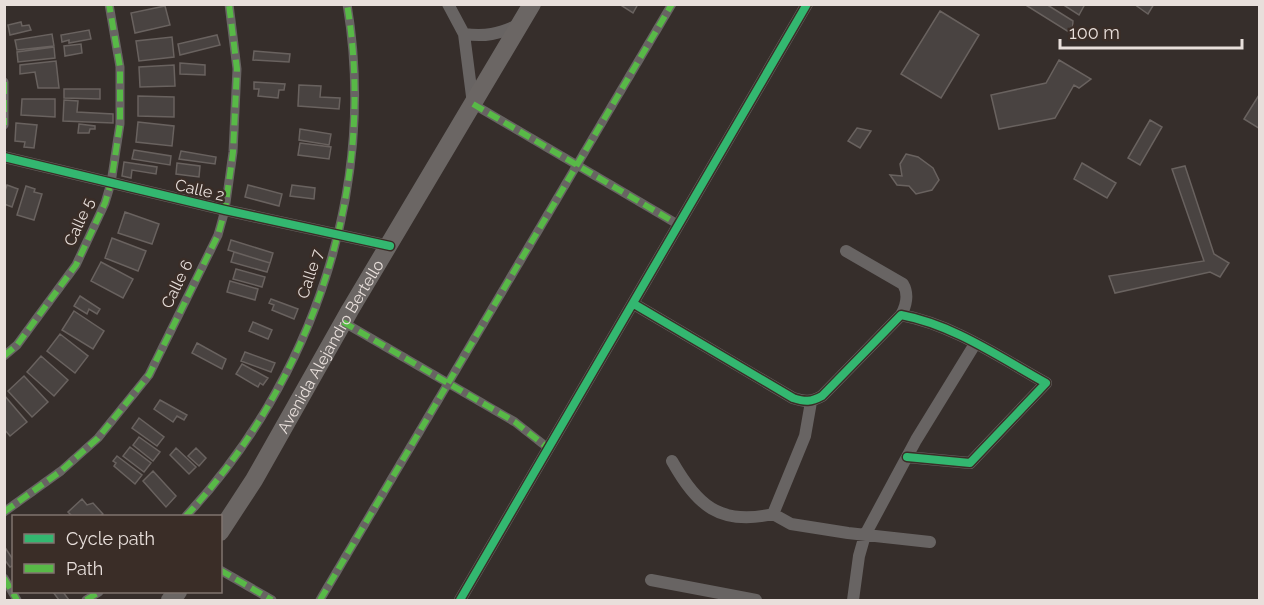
<svg xmlns="http://www.w3.org/2000/svg" width="1264" height="605" viewBox="0 0 1264 605" font-family="Raleway,sans-serif">
  <style>
    .building { fill: #494341; stroke: #69625f; stroke-width: 1.5 }
    .lines { fill: none; stroke-linecap: round; stroke-linejoin: round }
    .pedestrian { stroke: #686463; stroke-width: 9 }
    .minor { stroke: #686463; stroke-width: 12 }
    .secondary { stroke: #6b6664; stroke-width: 18 }
    .quiet { stroke: #58b947; stroke-width: 6; stroke-dasharray: 12 6; stroke-linecap: butt }
    .cycleway-casing { stroke: #3a2d27; stroke-width: 11 }
    .cycleway { stroke: #33b770; stroke-width: 8 }
    .labels { text-anchor: middle; dominant-baseline: central; stroke-width: 5; stroke-linejoin: round; paint-order: stroke }
    .street-label { font-size: 16px; fill: #e8dfdb; stroke: #3a2d27 }
  </style>
  <rect width="100%" height="100%" fill="#362e2b"/>
  <path class="building" d="M619 4H638L633 13Z
    M1024 4H1046L1073 21 1072 34Z
    M1062 4H1085L1079 15Z
    M1134 4H1154L1148 14Z
    M165 6 170 25 135 33 131 13Z
    M940 11 979 35 941 98 901 74Z
    M21 22 22 26 29 25 31 30 10 35 8 25Z
    M89 30 91 39 69 43V40L62 42 61 35Z
    M52 34 54 46 17 50 15 40Z
    M217 35 220 45 180 55 178 44Z
    M172 37 174 57 139 61 136 41Z
    M81 44 82 53 65 56 64 46Z
    M54 47 55 58 18 62 17 52Z
    M254 51 290 54 289 62 253 60Z
    M1059 60 1091 79 1079 88 1074 85 1055 118 999 129 991 95 1046 83Z
    M56 61 59 88H38L35 72 20 74V65Z
    M180 63 205 65V75L180 74Z
    M174 65 175 86 140 87 139 67Z
    M254 82 285 84 284 90H279L278 98 258 96 259 89H254Z
    M299 85 321 86 320 97 340 98 339 109 298 106Z
    M64 89H100V99L64 98Z
    M1259 95H1260V129L1244 119Z
    M138 96 174 97V117L138 116Z
    M22 99H55V117L21 115Z
    M64 100 78 101 77 112 113 114V123L63 121Z
    M1150 120 1162 127 1140 165 1128 158Z
    M138 122 174 126 172 146 136 142Z
    M16 123 37 125 34 148 24 147 25 142 15 141Z
    M79 124 95 126V129H90L89 133H78Z
    M857 128 871 131 860 148 848 141Z
    M300 129 331 134 329 145 299 140Z
    M300 143 331 147 329 159 298 155Z
    M134 150 171 156 170 165 132 159Z
    M181 151 216 157 215 164 179 159Z
    M906 154 918 157 933 168 939 180 932 190 916 194 909 186 897 185 890 175 902 176 900 164Z
    M124 162 157 167 156 174 132 170 131 178 122 176Z
    M177 163 200 166 199 177 176 174Z
    M1082 163 1116 183 1107 198 1074 179Z
    M1185 166 1214 254 1229 263 1220 277 1210 272 1115 293 1109 276 1204 261 1172 169Z
    M7 185 18 189 12 207 4 204V194Z
    M248 185 282 194 279 206 245 197Z
    M292 185 315 188 314 199 290 196Z
    M26 186 35 189 34 192 42 194 34 220 17 215Z
    M125 212 159 224 152 244 118 233Z
    M112 238 146 251 138 271 105 258Z
    M231 240 273 253 270 263 228 250Z
    M234 252 270 263 267 272 231 262Z
    M101 262 133 279 123 298 91 281Z
    M236 269 265 277 262 287 233 279Z
    M230 281 258 289 255 300 227 292Z
    M80 296 100 309 97 314 89 309 87 314 74 306Z
    M271 299 298 309 294 319 272 310 274 305 269 303Z
    M74 311 104 331 93 349 62 330Z
    M253 322 272 330 268 339 249 331Z
    M60 334 88 356 75 373 47 351Z
    M197 343 226 359 222 369 192 353Z
    M245 352 275 363 271 372 241 361Z
    M41 356 68 380 54 396 27 372Z
    M242 364 268 378 263 385 260 383 258 387 236 374Z
    M24 376 48 402 32 417 8 391Z
    M4 395 27 422 10 436 4 429Z
    M160 400 187 415 184 420 177 416 173 422 154 409Z
    M139 418 164 437 157 446 132 428Z
    M139 437 160 452 153 461 133 445Z
    M130 447 151 463 144 472 123 456Z
    M176 448 196 467 189 474 170 455Z
    M196 448 206 458 199 466 188 456Z
    M117 456 142 475 135 484 114 466 116 463 113 461Z
    M153 471 176 496 166 507 143 481Z
    M82 499 87 505 93 503 103 514 100 516H72L68 512Z
    M4 546 14 561V565L10 567 4 559Z
    M53 592H63L69 600H59Z"/>
  <g class="lines">
    <path class="pedestrian" d="M4 82V125
      M473 104 679 225
      M343 322 515 422 548 448
      M4 356 17 345 76 265 105 203 111 183 120 124V67L109 4
      M4 512 61 471 98 438 149 375 218 235 225 210 233 152 237 69 229 4
      M186 516C312 381 378 188 347 4
      M220 570 272 600
      M4 578 17 600
      M86 600 99 592
      M320 600 672 4"/>
    <path class="minor" d="M448 4 464 34 473 104
      M464 34C485 37 499 34 518 25
      M4 157 225 210 390 246
      M846 251 903 284C909 294 906 306 901 315
      M634 304 793 398C805 402 811 402 822 396L901 315C954 325 999 357 1046 383L970 463 907 457
      M672 461C697 505 719 526 773 514L791 524 848 533 930 542
      M773 514 805 436 811 402
      M651 580 756 600
      M460 600 807 4
      M853 600 859 556 865 535 916 440 975 344"/>
    <g class="secondary">
      <path id="s1" d="M220 532 254 480 350 310 532 4"/>
      <path d="M170 600 178 592"/>
    </g>
    <path class="quiet" d="M4 82V125
      M473 104 679 225
      M343 322 515 422 548 448
      M4 356 17 345 76 265 105 203 111 183 120 124V67L109 4
      M4 512 61 471 98 438 149 375 218 235 225 210 233 152 237 69 229 4
      M186 516C312 381 378 188 347 4
      M220 570 272 600
      M4 578 17 600
      M86 600 99 592
      M320 600 672 4"/>
    <g class="cycleway-casing">
      <path id="cycleway" d="M4 157 225 210 390 246
        M634 304 793 398C805 402 811 402 822 396L901 315C954 325 999 357 1046 383L970 463 907 457
        M460 600 807 4"/>
    </g>
    <use href="#cycleway" class="cycleway"/>
  </g>
  <g class="labels">
    <g class="street-label">
      <text transform="translate(200 190) rotate(13)">Calle 2</text>
      <text transform="translate(79 222) rotate(-66)">Calle 5</text>
      <text transform="translate(310 274) rotate(-72)">Calle 7</text>
      <text transform="translate(177 284) rotate(-64)">Calle 6</text>
      <text stroke="none"><textPath href="#s1" startOffset="216">Avenida Alejandro Bertello</textPath></text>
    </g>
  </g>
  <rect width="1264" height="605" fill="none" stroke="#e8dfdb" stroke-width="12"/>
  <rect x="12" y="515" width="210" height="78" fill="#3a2d27" stroke="#80746f" stroke-width="1.5"/>
  <rect x="24" y="534" width="30" height="9" fill="#33b770" stroke="#80746f" stroke-width="1.5"/>
  <text x="66" y="545" font-size="18" fill="#e8dfdb">Cycle path</text>
  <rect x="24" y="564" width="30" height="9" fill="#58b947" stroke="#80746f" stroke-width="1.5"/>
  <text x="66" y="575" font-size="18" fill="#e8dfdb">Path</text>
  <path d="M1060 39v9h182v-9" fill="none" stroke="#e8dfdb" stroke-width="3"/>
  <text x="1069" y="39" font-size="18" fill="#e8dfdb" stroke="#3a2d27" stroke-width="4.5" paint-order="stroke">100 m</text>
</svg>
